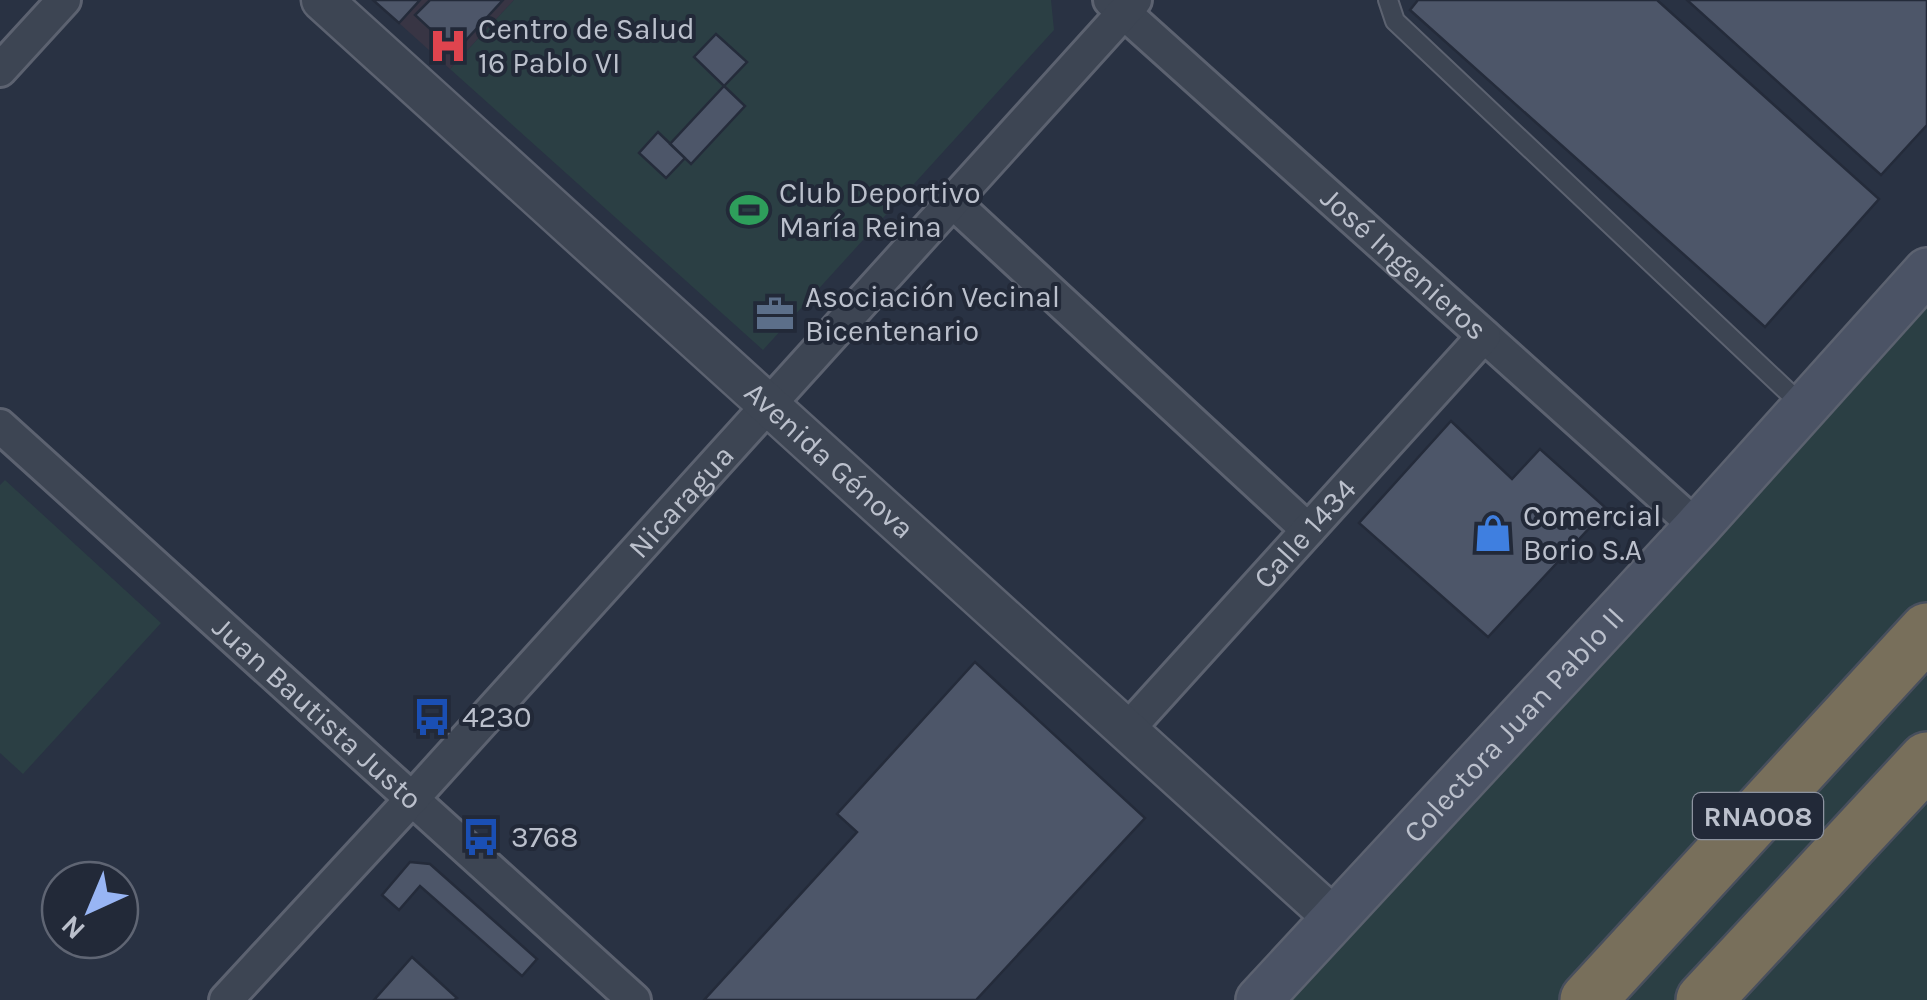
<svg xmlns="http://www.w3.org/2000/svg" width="1927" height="1000" viewBox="0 0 1927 1000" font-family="Karla,sans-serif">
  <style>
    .medical { fill: #383544 }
    .green { fill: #2b3f44 }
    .building { fill: #4d5669; stroke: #242b3a; stroke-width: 2.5 }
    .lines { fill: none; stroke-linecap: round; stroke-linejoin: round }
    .service-casing { stroke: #5c6270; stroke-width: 22 }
    .minor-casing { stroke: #5c6270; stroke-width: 38 }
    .tertiary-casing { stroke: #5c6270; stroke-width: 45 }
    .secondary-casing { stroke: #5c6270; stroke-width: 50 }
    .motorway-casing { stroke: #484f5d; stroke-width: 60 }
    .service { stroke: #3d4553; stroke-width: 18 }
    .minor { stroke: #3d4553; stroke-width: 32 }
    .tertiary { stroke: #3d4553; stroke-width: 40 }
    .secondary { stroke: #4b5365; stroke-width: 45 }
    .motorway { stroke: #786f5b; stroke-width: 55 }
    .labels { text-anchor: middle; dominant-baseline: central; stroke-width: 8; stroke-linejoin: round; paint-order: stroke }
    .shield { fill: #222938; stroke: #8d93a0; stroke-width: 2.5 }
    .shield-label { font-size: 28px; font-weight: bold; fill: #bbc0cc }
    .poi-label { font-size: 30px; fill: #bbc0cc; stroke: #222938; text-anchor: start }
    .street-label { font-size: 30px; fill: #bbc0cc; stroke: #222938 }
  </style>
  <rect width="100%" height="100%" fill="#293243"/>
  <path class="medical" d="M420 0H514L450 69 399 23Z"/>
  <path class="green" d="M514 0H1051L1054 30 763 350 450 69Z
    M1927 271V1000H1259Z
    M5 480 161 623 23 774 0 753V485Z"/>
  <path class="building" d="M373 0H420L399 23Z
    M430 0H503L455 52 415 15Z
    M1418 0H1657L1879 199 1765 327 1410 10Z
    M1687 0H1927V125L1881 175Z
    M716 34 747 62 724 86 694 57Z
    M724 86 745 106 691 164 670 144Z
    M658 132 685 158 666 178 639 153Z
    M1451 421 1512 479 1540 449 1607 509 1488 637 1359 523Z
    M975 662 1145 818 976 1000H704L857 832 837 814Z
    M410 862 430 864 537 959 522 976 420 886 399 910 382 895Z
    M412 957 457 998 454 1000H374Z"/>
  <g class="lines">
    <g class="service-casing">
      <path id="service" d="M1388 0 1395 21 1804 407"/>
    </g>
    <g class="minor-casing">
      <g id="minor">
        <path id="s1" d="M1110 0 1697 527"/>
        <path d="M0 70 64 0"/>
        <path d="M953 202 1308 530"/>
        <path id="s2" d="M0 426 634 1000"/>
        <path id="s3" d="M1127 730 1484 336"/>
        <path id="s4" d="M226 1000 411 800 1135 0"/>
      </g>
    </g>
    <g class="tertiary-casing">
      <g id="tertiary">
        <path id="s5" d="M322 0 1335 919"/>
      </g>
    </g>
    <g class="secondary-casing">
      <g id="secondary">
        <path id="s6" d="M1259 1000 1697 527 1927 271"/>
      </g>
    </g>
    <g class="motorway-casing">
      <path id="motorway" d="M1588 1000 1927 631
        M1704 1000 1927 760"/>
    </g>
    <use href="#service" class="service"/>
    <use href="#minor" class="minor"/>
    <use href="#tertiary" class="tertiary"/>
    <use href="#secondary" class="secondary"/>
    <use href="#motorway" class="motorway"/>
  </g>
  <defs>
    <g id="hospital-bare" transform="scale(3)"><path d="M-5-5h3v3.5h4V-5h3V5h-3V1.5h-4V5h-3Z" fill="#e0444e" stroke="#222938" stroke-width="2.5" paint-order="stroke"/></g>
    <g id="stadium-bare" transform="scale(3)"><path d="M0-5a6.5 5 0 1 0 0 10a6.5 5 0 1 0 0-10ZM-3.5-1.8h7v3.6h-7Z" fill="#2e9e5b" stroke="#222938" stroke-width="2.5" paint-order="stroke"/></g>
    <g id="office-bare" transform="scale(3)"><path d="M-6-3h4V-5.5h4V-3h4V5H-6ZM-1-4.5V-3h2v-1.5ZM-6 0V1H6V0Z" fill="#5c6f8a" stroke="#222938" stroke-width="2.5" paint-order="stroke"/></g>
    <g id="shop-bare" transform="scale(3)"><path d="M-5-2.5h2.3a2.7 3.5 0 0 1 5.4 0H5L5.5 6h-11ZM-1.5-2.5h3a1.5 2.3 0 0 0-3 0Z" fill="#3f7fe0" stroke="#222938" stroke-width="2.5" paint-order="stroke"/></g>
    <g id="bus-bare" transform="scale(3)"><path d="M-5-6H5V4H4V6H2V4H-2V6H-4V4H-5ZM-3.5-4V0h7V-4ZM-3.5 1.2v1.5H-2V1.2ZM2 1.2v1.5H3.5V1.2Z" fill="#1a4fb4" stroke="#222938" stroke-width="2.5" paint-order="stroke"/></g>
  </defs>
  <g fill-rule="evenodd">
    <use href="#hospital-bare" x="448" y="46"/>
    <use href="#stadium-bare" x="749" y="210"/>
    <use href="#office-bare" x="775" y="314"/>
    <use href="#shop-bare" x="1493" y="533"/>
    <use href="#bus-bare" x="432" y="717"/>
    <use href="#bus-bare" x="481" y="837"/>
  </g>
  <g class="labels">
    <rect class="shield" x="1693" y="793" width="130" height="46" rx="8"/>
    <g class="shield-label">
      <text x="1758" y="816">RNA008</text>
    </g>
    <g class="poi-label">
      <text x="478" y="29">Centro de Salud<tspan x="478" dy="34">16 Pablo VI</tspan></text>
      <text x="779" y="193">Club Deportivo<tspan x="779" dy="34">María Reina</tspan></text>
      <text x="805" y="297">Asociación Vecinal<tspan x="805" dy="34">Bicentenario</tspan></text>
      <text x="1523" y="516">Comercial<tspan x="1523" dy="34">Borio S.A</tspan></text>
      <text x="462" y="717">4230</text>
      <text x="511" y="837">3768</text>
    </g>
    <g class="street-label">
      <text stroke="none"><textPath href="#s1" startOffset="395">José Ingenieros</textPath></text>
      <text stroke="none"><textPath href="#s5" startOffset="685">Avenida Génova</textPath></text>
      <text stroke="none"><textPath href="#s4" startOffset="675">Nicaragua</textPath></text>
      <text stroke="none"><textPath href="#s3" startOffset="265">Calle 1434</textPath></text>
      <text stroke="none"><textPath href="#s2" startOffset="428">Juan Bautista Justo</textPath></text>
      <text stroke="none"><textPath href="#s6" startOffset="375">Colectora Juan Pablo II</textPath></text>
    </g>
  </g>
  <g transform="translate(90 910) rotate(224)"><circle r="48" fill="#222938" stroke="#5f6573" stroke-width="2.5"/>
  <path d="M0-8L18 38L0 25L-18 38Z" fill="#98b5f4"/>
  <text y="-15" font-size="28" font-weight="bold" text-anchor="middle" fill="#bbc0cc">N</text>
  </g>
</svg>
